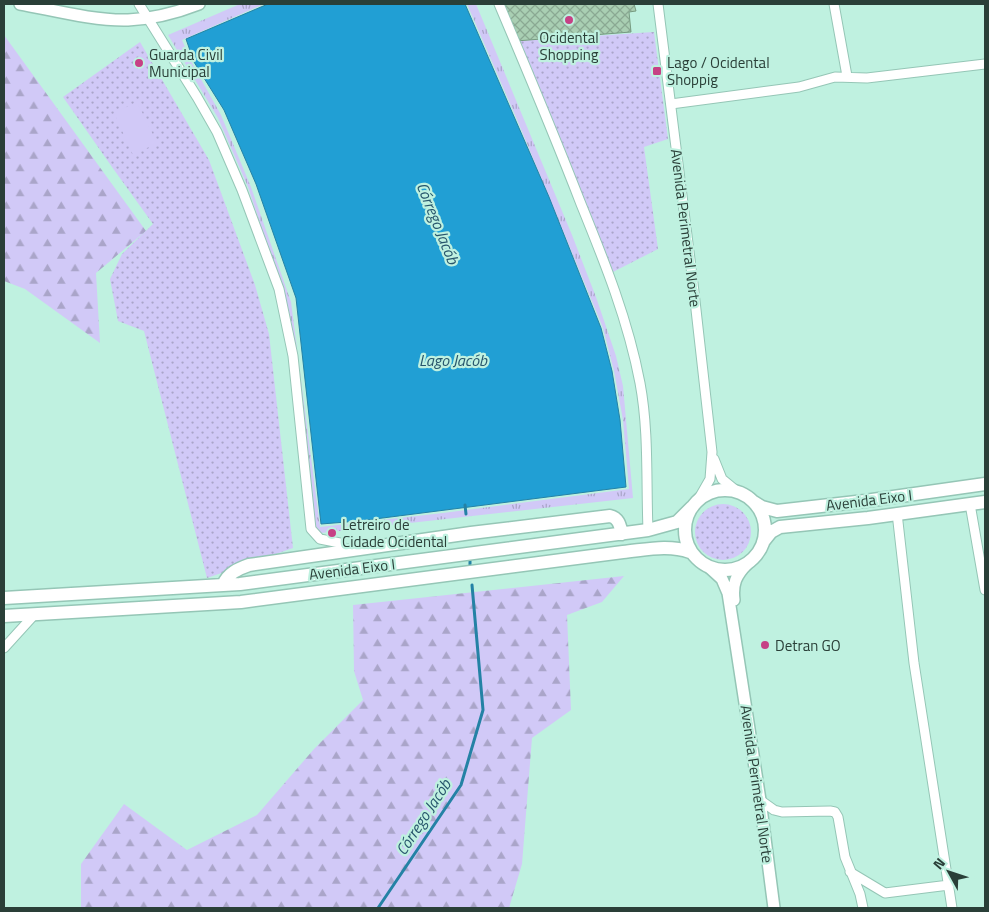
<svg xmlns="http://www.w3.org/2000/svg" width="989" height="912" viewBox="0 0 989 912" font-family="'Titillium Web',sans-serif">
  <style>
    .grass { fill: url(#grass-tufts) }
    .forest { fill: url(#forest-firs) }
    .park { fill: url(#park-dots) }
    .garden { fill: #d1c9f7 }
    .water { fill: #219fd4; stroke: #2482a5 }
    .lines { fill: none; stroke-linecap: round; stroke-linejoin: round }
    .stream { stroke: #2482a5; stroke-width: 3 }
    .building { fill: url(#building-cross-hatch); stroke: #779b81 }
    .minor-casing { stroke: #95c6b6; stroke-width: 11 }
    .tertiary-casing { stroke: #95c6b6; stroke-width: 14 }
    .secondary-casing { stroke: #95c6b6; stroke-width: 15 }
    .minor { stroke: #fff; stroke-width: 9 }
    .tertiary { stroke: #fff; stroke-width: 11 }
    .secondary { stroke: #fff; stroke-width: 12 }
    .poi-dot { fill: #c64185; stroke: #bff1e0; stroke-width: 2 }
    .labels { text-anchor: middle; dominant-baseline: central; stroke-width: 4.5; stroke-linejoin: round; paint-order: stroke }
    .poi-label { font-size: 15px; fill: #2a3f38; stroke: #bff1e0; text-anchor: start }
    .street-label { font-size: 15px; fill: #2a3f38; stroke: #bff1e0 }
    .water-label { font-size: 16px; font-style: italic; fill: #27556c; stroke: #bff1e0 }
  </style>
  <defs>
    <pattern id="grass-tufts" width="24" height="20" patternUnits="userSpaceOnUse" patternTransform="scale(1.25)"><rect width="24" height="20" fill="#d1c9f7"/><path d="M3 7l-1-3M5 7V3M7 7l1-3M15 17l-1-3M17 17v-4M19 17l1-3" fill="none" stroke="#aaa5c9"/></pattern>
    <pattern id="forest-firs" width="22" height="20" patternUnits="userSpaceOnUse" patternTransform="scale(1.25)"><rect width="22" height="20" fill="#d1c9f7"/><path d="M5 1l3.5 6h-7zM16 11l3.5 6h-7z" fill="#aaa5c9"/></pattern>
    <pattern id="park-dots" width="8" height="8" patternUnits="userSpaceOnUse" patternTransform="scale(1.25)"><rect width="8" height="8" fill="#d1c9f7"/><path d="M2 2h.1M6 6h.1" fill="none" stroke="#aaa5c9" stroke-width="1.8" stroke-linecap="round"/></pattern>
    <pattern id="building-cross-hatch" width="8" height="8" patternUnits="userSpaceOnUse" patternTransform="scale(1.25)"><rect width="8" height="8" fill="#a9cfb3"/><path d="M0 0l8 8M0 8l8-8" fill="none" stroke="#8aa993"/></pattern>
  </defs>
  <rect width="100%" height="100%" fill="#bff1e0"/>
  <path class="grass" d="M240 4H264L182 40 192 63 221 115 251 187 291 302 320 527 443 513 629 489 623 420 614 371 603 328 518 122 467 4H476L572 235 596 297 616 356 623 386 633 498 321 533 315 529 286 302 248 187 218 118 168 35Z"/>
  <path class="forest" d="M4 35 146 231 96 273 100 343 25 289 4 281Z
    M624 576 602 602 567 615 571 710 532 738 522 864 509 908H81V864L124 804 187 850 257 815 314 749 363 700 354 671 353 605Z"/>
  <path class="park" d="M654 32 668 139 644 147 658 249 613 272 517 41Z
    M140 42 209 160 255 285 269 334 293 548 207 578 144 331 118 321 110 279 122 254 153 224 112 167 63 97Z
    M695 532a28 28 0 1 1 56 0a28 28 0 1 1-56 0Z"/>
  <path class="garden" d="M137 102 157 143 133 155 114 113Z"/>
  <path class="water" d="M268 4H465L549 197 601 328 612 371 620 420 626 487 359 521 321 524 296 298 256 184 224 110 194 62 186 39Z"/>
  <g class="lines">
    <path class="stream" d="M465 505 466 514
      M470 561V565
      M378 908 461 785 483 710 472 585"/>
  </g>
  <path class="building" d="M501 4H634L636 11 629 12 631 32 516 41Z"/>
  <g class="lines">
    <g class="minor-casing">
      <path id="minor" d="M139 4 197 97 217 132 242 190 279 289 293 356 311 529 320 539 340 543 345 551
        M499 4C527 70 555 137 581 204 605 263 628 320 640 383 649 431 646 482 648 530
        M658 4 693 283 712 452 710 479 698 500
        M834 4 847 76
        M671 104 799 87 835 77 867 78 985 64
        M714 459 722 479 739 493
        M970 504 985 590
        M897 513 914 663 952 908
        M4 648 34 615
        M760 800 774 810 782 812 830 811 835 812 838 817 845 857 860 894 863 908
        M850 872 885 893 949 885"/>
    </g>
    <g class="tertiary-casing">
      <path id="tertiary" d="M20 4C53 10 94 21 128 20 153 19 176 13 199 4
        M710 568 722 579 728 593 760 800 774 908
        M734 600C732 584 736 575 747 564"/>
    </g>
    <g class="secondary-casing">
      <path id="secondary" d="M685 530a40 40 0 1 1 80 0a40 40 0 1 1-80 0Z
        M754 502 762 507 777 511 865 501 985 484
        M763 542 771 532 780 527 868 518 985 502
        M223 585C228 573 238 569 249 565L471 533 610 516C619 518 620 526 622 534
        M4 598 240 584 648 530 677 522 692 507
        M4 616 241 602 623 552C645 550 668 544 690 552"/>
    </g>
    <use href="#minor" class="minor"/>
    <use href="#tertiary" class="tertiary"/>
    <use href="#secondary" class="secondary"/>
  </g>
  <g class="poi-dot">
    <circle cx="569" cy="20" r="5"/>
    <circle cx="139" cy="63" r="5"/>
    <rect x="652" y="66" width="10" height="10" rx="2.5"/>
    <circle cx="332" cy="533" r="5"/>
    <circle cx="765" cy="645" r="5"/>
  </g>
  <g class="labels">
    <g class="poi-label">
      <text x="569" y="37" text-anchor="middle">Ocidental<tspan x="569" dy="17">Shopping</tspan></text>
      <text x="149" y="54">Guarda Civil<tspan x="149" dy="17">Municipal</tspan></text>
      <text x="667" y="62">Lago / Ocidental<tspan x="667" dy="17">Shoppig</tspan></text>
      <text x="342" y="524">Letreiro de<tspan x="342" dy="17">Cidade Ocidental</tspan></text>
      <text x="775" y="645">Detran GO</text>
    </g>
    <g class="street-label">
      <text transform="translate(686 228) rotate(83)">Avenida Perimetral Norte</text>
      <text transform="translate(869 500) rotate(-7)">Avenida Eixo I</text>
      <text transform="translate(352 569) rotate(-7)">Avenida Eixo I</text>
      <text transform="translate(757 784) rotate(82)">Avenida Perimetral Norte</text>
    </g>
    <g class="water-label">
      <text transform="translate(438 223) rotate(68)">Córrego Jacób</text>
      <text x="453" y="360">Lago Jacób</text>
      <text transform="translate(423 817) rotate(-57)">Córrego Jacób</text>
    </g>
  </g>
  <rect width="989" height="912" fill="none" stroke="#2a3f38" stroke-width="10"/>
  <g transform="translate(949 872) rotate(310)" stroke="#bff1e0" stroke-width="4" paint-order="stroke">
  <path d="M0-4L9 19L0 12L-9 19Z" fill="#2a3f38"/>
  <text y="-8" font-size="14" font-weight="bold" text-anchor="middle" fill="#2a3f38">N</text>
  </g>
</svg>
